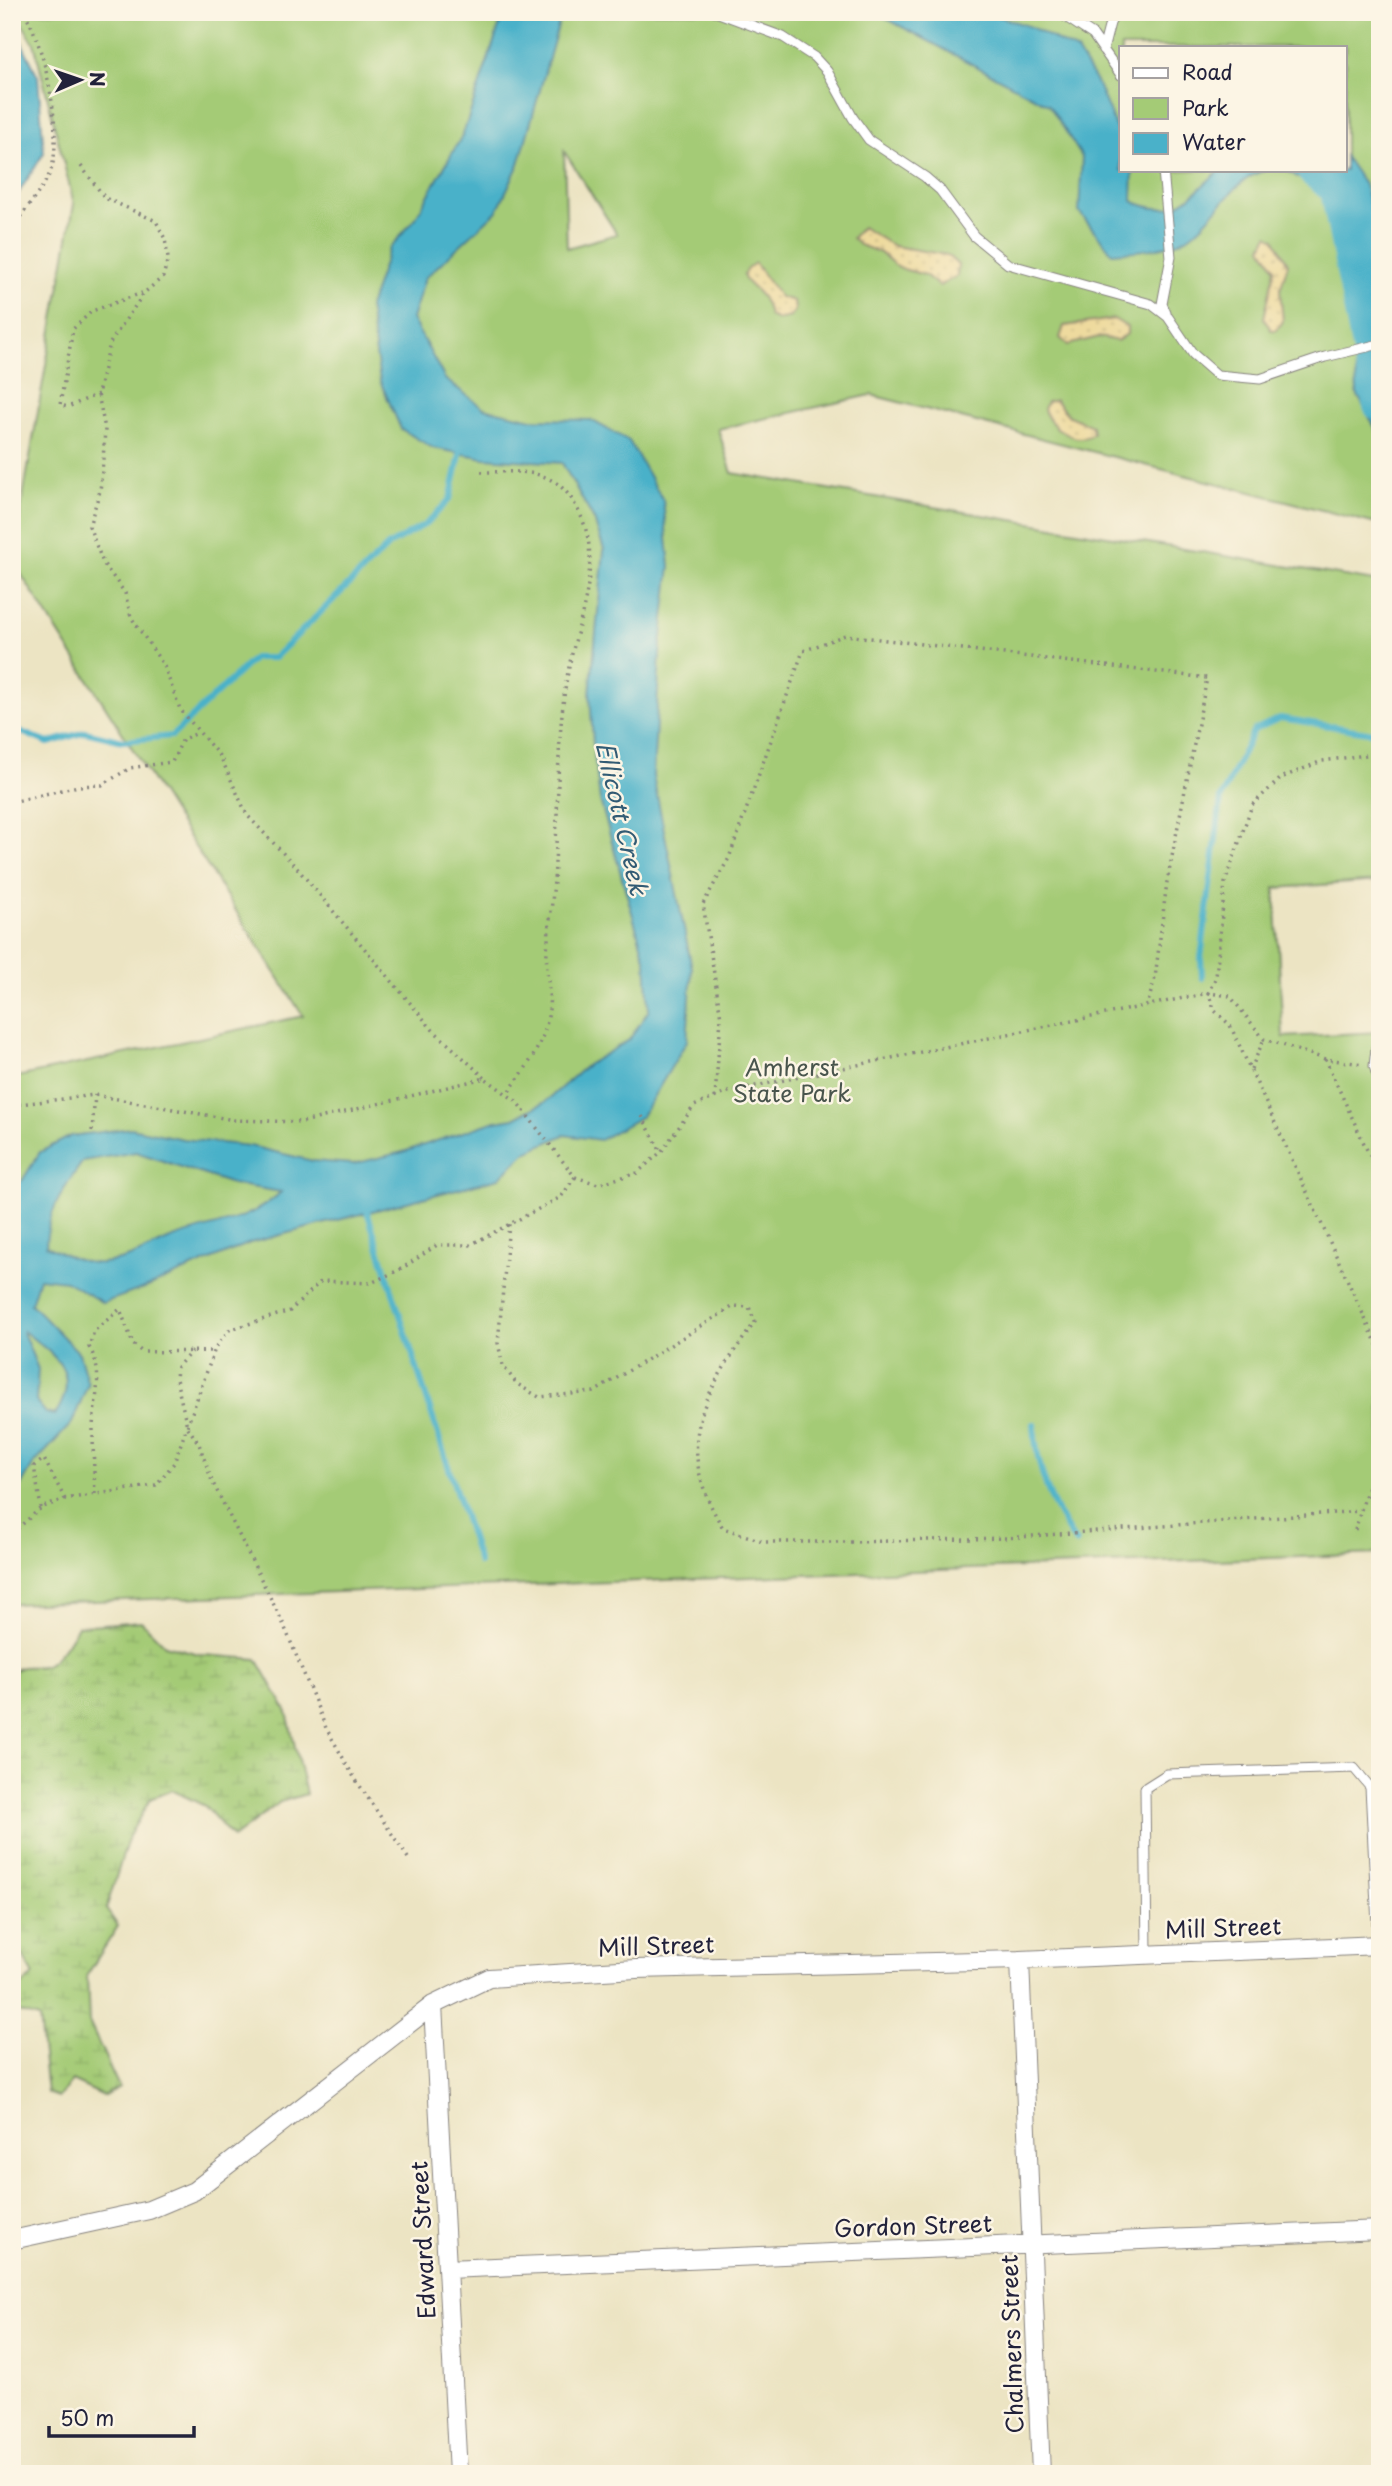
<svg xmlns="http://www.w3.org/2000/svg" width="1392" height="2486" viewBox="0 0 1392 2486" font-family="'Playpen Sans',sans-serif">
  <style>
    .green { fill: #a4cb76; stroke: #637658; stroke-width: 2; fill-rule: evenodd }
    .wetland { fill: url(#wetland-marsh); stroke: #637658; stroke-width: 2 }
    .sand { fill: url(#sand-dots); stroke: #887e6c; stroke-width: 2 }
    .water { fill: #4ab1c9; stroke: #366a82; stroke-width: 2; fill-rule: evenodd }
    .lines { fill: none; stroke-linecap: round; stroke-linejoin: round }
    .stream { stroke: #4ab1c9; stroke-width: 6 }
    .river { stroke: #4ab1c9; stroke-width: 35 }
    .lane-casing { stroke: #87837f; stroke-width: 11 }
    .street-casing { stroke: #87837f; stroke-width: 20 }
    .path { stroke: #87837f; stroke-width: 3.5; stroke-dasharray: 2 5; stroke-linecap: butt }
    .lane { stroke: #fff; stroke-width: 9 }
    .street { stroke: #fff; stroke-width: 18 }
    .labels { text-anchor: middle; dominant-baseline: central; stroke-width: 5; stroke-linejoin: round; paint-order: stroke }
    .park-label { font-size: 23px; fill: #49554d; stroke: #fcf5e5 }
    .street-label { font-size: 23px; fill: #22223b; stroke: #fcf5e5 }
    .water-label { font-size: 24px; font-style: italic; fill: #325b74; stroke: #fcf5e5 }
  </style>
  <defs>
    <pattern id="wetland-marsh" width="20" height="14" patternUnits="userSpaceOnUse" patternTransform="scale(1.75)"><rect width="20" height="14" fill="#a4cb76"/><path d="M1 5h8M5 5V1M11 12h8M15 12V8" fill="none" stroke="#8dae67"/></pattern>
    <pattern id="sand-dots" width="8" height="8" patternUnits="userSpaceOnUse" patternTransform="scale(1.75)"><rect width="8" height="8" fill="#eeda9e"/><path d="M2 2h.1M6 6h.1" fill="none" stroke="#ccbb89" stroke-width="1.8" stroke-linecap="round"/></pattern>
  </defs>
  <rect width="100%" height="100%" fill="#fcf5e5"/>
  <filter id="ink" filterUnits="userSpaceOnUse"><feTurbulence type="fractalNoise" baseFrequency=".0143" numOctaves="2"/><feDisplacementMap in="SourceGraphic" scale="14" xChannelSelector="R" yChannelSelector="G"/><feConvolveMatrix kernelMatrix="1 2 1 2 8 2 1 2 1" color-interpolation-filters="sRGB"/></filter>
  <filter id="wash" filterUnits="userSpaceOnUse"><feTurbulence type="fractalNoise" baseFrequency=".00686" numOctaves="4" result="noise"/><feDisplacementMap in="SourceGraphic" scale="28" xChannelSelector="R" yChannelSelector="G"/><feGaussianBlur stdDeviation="1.57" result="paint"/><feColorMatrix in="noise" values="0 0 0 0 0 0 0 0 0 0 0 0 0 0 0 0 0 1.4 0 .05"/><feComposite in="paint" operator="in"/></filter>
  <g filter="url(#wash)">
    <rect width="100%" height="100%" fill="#ece4c3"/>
    <path class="green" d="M15 12H282L287 15 373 12H1380V525L871 395 718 429 732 473 1380 582V881L1275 888 1283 1037 1380 1032V1554L12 1604V1078L303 1016 12 560 74 204 34 43ZM1121 47H1345V170H1121ZM564 151 617 234 567 248Z"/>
    <path class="wetland" d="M141 1621 165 1645 203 1655 257 1659 287 1712 306 1794 280 1802 233 1838 205 1806 172 1790 150 1799 129 1836 106 1909 118 1926 87 1975 89 2022 119 2087 104 2096 72 2081 59 2097 47 2093 39 2018 15 2011 13 1993 34 1975 15 1943 12 1912V1864L19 1823 12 1784V1672C26 1662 33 1670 45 1665 60 1659 70 1638 78 1626Z"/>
    <path class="sand" d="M862 227 894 246 947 255 958 265 957 276 939 286 925 275 899 268 879 252 859 245 852 238Z
      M1268 235 1275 239 1288 264 1280 290 1283 321 1277 330H1271L1264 318 1275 268 1262 247Z
      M755 263 780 297 794 301 795 310 790 317 778 320 769 316C768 311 766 304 763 299 755 284 729 279 755 263Z
      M1114 319 1127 327V334L1117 341 1099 337 1068 345 1060 338 1064 326Z
      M1055 400 1069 416 1092 426 1093 433C1077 447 1049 427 1044 409L1047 402Z"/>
    <path class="water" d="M504 12H562L519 164 497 211 425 278 412 319 445 379 484 408 532 419 591 420 629 441 663 500 670 566 660 654 653 776 692 968 687 1041 642 1116 600 1140 564 1135 526 1152 499 1178 250 1243 150 1286 103 1303 66 1281 39 1278 31 1304 79 1353 88 1384 72 1423 33 1465 12 1501V1197L40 1152 71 1136 131 1128 183 1139 250 1146 313 1161 353 1164 403 1152 496 1121 514 1118 545 1102 587 1065 629 1040 649 1010 646 962 600 800 593 744 590 694 604 550 594 520 562 463 484 458 433 448 401 429 380 381 369 307 389 249 415 219 463 134ZM136 1152 232 1184 281 1192C250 1222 212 1224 173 1238 148 1248 129 1261 102 1263 83 1265 62 1253 46 1246 47 1212 64 1188 83 1161ZM22 1330C53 1355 83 1371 55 1415L46 1413 36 1401 38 1369Z
      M874 12H986L1031 27 1077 51 1099 87 1121 140V170H1133L1132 201C1175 221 1189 197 1220 170H1269C1234 173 1211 228 1181 241 1161 250 1134 251 1112 253L1079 212 1082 157 1049 105Z
      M15 29 38 76 44 153 12 203V30Z
      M1345 157 1365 186 1380 245V437L1357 394 1354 334 1367 283 1350 209 1286 170H1345Z"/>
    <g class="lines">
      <path class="stream" d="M12 728 48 743 85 732 123 741 172 736 254 658H274L389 545 426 524 450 499 462 446
        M1202 978 1201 958 1221 798 1254 730 1280 718 1380 734
        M12 1183 28 1186
        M365 1205 479 1563
        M1034 1424C1036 1469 1051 1506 1076 1543"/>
      <path class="river" d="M1314 170 1337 188 1380 404"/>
    </g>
  </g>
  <g filter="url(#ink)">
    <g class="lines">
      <g class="lane-casing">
        <path id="lane" d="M716 12 783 37 814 57 827 71 853 118 869 140 925 177 940 190 974 236 1008 264 1151 304 1168 317 1193 354 1217 375 1260 379 1325 357 1380 344
          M1058 12 1093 35 1121 75
          M1103 50 1110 23 1116 12
          M1163 170 1171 257 1162 304 1166 313
          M1380 1014 1374 1066 1380 1084
          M1147 1954 1145 1788 1167 1774 1354 1768 1370 1787 1378 1945"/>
      </g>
      <g class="street-casing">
        <path id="street" d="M1020 1960 1041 2474
          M433 2005 458 2474
          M12 2240 149 2210 194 2191 433 2005 489 1978 636 1969 1020 1960 1380 1945
          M447 2269 1380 2230"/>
      </g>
      <path class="path" d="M81 166 105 198 156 221 165 239 168 258 163 277 144 293 110 343 98 394 105 429 103 461 100 491 89 526 103 563 125 593 131 617 164 666 180 709 221 758 247 815 297 868 432 1029 485 1078
        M12 228C24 211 40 193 49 175 66 141 44 42 24 12
        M98 394 68 407 60 405 73 329 92 311 142 293
        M481 472C522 472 555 466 577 508 606 560 578 619 568 672 556 735 559 800 555 863 554 893 549 922 547 952 545 971 551 991 549 1010 545 1044 526 1068 507 1094
        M1380 753 1322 761 1281 778 1252 805 1225 883 1216 977 1208 993 1215 1011 1230 1025 1380 1351
        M12 802 78 786 102 785 130 768 172 762 183 739 198 733
        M1325 1059 1380 1178
        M1251 1069 1264 1039
        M715 1098 721 1018 703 904 729 858 803 651 845 635 1207 678 1167 882 1155 978 1147 1006
        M12 1105 95 1095 234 1120 303 1122 485 1078 516 1101 575 1177 598 1184 637 1173 661 1152 694 1106 731 1091 1208 993 1230 996 1264 1039 1325 1059 1363 1064
        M642 1116 661 1152
        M92 1131 95 1095
        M509 1224 498 1343 503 1366 517 1384 539 1397 594 1392 734 1306 749 1307 755 1322C703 1395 671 1442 723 1528L765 1542H853L1006 1538 1360 1511
        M192 1351 177 1367 176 1379 187 1426 199 1444 212 1481 283 1623 326 1728 354 1777 410 1861
        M95 1494C94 1472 93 1450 93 1428 94 1399 105 1373 89 1347L94 1331 120 1309 133 1344 142 1352 215 1351
        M41 1508 34 1466 44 1459 65 1499
        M1355 1530 1380 1447
        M12 1533 41 1508 65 1499 156 1485 174 1463 216 1346 229 1330 290 1311 321 1281 371 1283 401 1269 437 1245H470L561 1197 575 1177"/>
      <use href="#lane" class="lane"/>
      <use href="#street" class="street"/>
    </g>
  </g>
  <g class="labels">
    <g class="park-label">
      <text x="792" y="1066">Amherst<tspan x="792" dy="26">State Park</tspan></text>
    </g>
    <g class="street-label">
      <text transform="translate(1223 1927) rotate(-2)">Mill Street</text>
      <text transform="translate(656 1945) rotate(-2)">Mill Street</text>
      <text transform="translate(913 2225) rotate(-2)">Gordon Street</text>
      <text transform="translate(422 2240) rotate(-93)">Edward Street</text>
      <text transform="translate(1011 2344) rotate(-92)">Chalmers Street</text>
    </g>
    <g class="water-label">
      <text transform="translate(623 818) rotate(77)">Ellicott Creek</text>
    </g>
  </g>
  <rect width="1392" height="2486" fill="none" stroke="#fcf5e5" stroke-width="42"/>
  <rect x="1119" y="46" width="228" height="126" fill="#fcf5e5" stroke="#a5a1a1" stroke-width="2"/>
  <rect x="1133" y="68" width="35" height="10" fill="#ffffff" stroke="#a5a1a1" stroke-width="2"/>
  <text x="1182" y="80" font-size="21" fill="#22223b">Road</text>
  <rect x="1133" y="98" width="35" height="21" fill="#a4cb76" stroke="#a5a1a1" stroke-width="2"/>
  <text x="1182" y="116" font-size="21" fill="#22223b">Park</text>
  <rect x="1133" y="133" width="35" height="21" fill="#4ab1c9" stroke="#a5a1a1" stroke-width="2"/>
  <text x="1182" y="150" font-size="21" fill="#22223b">Water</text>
  <g transform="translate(80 80) rotate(88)" stroke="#fcf5e5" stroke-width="5" paint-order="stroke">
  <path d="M0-5L12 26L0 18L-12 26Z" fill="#22223b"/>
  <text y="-10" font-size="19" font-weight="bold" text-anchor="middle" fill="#22223b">N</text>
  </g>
  <path d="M49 2426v10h145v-10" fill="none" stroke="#22223b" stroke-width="3.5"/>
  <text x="60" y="2426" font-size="21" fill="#22223b" stroke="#fcf5e5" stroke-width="5" paint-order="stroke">50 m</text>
</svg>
